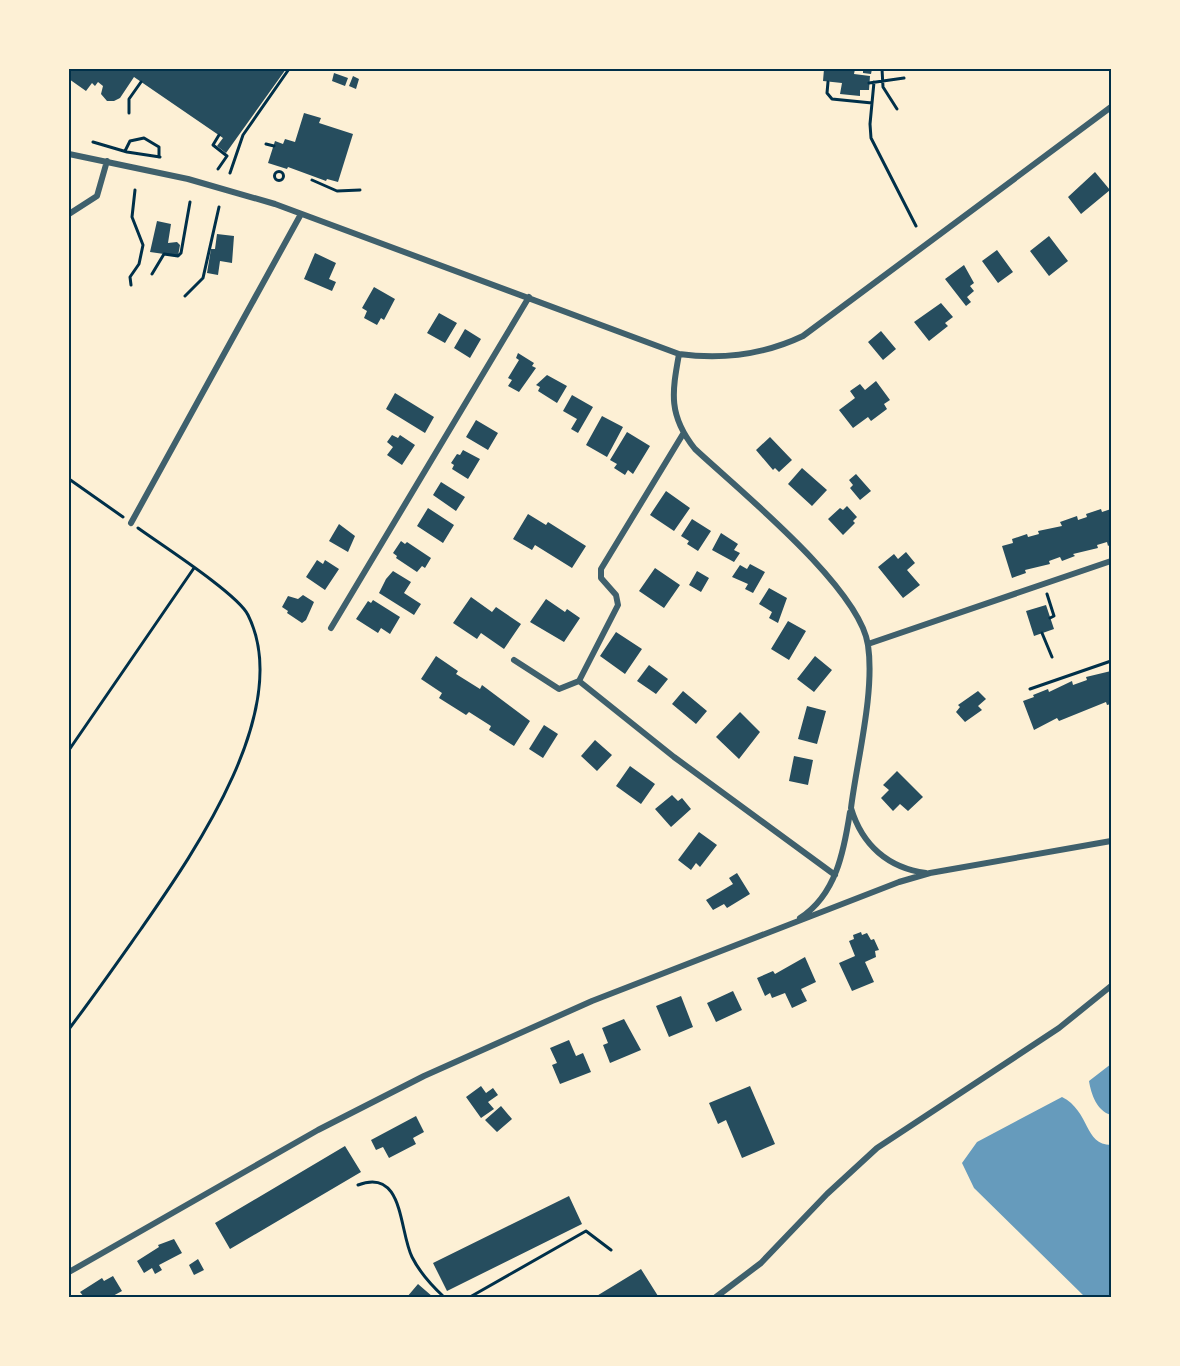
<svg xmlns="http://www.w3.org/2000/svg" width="1180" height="1366" viewBox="0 0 1180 1366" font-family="Overpass,sans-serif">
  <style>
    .water { fill: #669bbc }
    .building { fill: #264d5e }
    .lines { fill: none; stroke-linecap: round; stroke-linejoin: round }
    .path { stroke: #003049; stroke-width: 3 }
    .minor { stroke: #3f606c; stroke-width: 6 }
    .neatline { fill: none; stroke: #003049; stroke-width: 2 }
  </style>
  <rect width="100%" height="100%" fill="#fdf0d5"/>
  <path class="water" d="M1111 1064V1115C1097 1111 1091 1094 1089 1081Z
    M1062 1097C1090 1111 1084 1145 1111 1145V1297H1085L974 1188 962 1163 977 1142Z"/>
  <path class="building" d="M69 69H286L226 153 217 146 223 138 134 77 120 98 114 101H107L101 94 103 86 98 82 95 86 92 83 86 91 69 79Z
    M824 69H855L854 74 870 76 869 90H860V96L840 94 842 83 823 81Z
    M863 69H872L871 74 863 73Z
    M334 73 348 78 345 86 332 81Z
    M353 76 359 79 356 89 349 86Z
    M304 113 321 118 319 123 353 134 338 182 327 179 326 181 288 167 287 169 268 163 275 141 283 144 285 139 295 142Z
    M1095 172 1110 190 1081 214 1068 197Z
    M157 221 171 224 168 243 177 242 180 245 178 256 150 252Z
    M217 234 234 236 232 263 220 261 218 275 207 273 211 249H215Z
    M1049 236 1068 261 1049 276 1030 251Z
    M997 250 1013 272 998 283 982 261Z
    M315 253 336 263 329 279 336 282 332 291 304 279Z
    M964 265 974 283 970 286 974 291 967 297 971 302 966 306 945 279Z
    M374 287 395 299 384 320 381 318 377 325 364 318 367 311 362 308Z
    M941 303 953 317 945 323 948 326 929 341 914 322Z
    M439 313 457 323 445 343 427 333Z
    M465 329 481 339 470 358 454 348Z
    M881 331 896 349 883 360 868 342Z
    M518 353 534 363 532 366 536 368 519 392 508 386 512 380 508 378 519 360 516 358Z
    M547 375 567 386 557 403 538 391 540 387 536 385Z
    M876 381 890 400 884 404 887 409 871 421 868 417 853 428 839 410 855 398 850 391 860 384 865 390Z
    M395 393 434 417 425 433 386 409Z
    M572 395 593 407 578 433 571 429 577 419 563 411Z
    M602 416 623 427 607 457 586 445Z
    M476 420 498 433 488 450 466 437Z
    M627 432 650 446 633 474 628 470 625 475 614 468 617 464 610 460Z
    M392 435 398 438 400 435 415 445 402 465 387 455 393 447 387 442Z
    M770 437 792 460 779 472 775 468 773 470 756 450Z
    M463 450 480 459 468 479 452 469 454 465 451 463 457 454 460 455Z
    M802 468 827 490 812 506 788 484Z
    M856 474 871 491 860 500 850 488 853 485 849 480Z
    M441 482 465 497 456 511 433 495Z
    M666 491 690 508 674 531 650 515Z
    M847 506 857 517 853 521 855 523 843 535 828 519 840 508 843 510Z
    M428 508 454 525 443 543 417 526Z
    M1101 509 1102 512 1111 509V544L1108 546 1107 542 1097 545 1098 548 1073 554 1075 556 1062 561 1060 557 1049 561 1050 564 1025 570 1026 573 1012 578 1002 546 1013 543 1012 539 1027 534 1028 537 1039 534 1038 531 1062 526 1060 522 1077 516 1078 520 1087 517 1086 514Z
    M528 514 546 525 548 522 586 546 572 568 535 545 532 550 513 539Z
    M692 519 711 531 698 551 687 544 689 541 681 536Z
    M339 524 355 536 348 552 329 541Z
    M721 533 738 544 734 550 740 553 734 562 712 550Z
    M401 541 405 544 407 542 431 558 425 568 422 566 417 572 396 558 397 556 393 553Z
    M906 552 915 563 907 570 920 585 903 598 878 567 894 554 898 559Z
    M317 560 323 564 325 560 339 569 325 590 306 577Z
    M750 564 765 572 753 593 745 589 748 584 732 577 740 565 747 569Z
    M655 568 680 585 664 608 639 591Z
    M393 571 411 582 404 593 421 604 414 615 379 593 386 579Z
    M697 571 709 578 701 592 689 585Z
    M769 588 787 598 778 623 769 618 772 612 759 604Z
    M303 595 314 602 306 620 302 623 287 613 288 611 282 607 288 596 298 599Z
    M471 597 492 612 496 607 521 624 504 649 481 633 477 639 453 623Z
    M546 599 565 612 567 609 580 618 564 642 530 622Z
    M373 600 400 617 390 634 381 628 378 633 356 619 368 601 371 603Z
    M1046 605 1054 629 1034 636 1026 611Z
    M788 621 806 631 789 660 771 649Z
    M616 632 642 649 625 674 600 656Z
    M436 656 458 671 456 674 480 689 482 685 530 721 514 746 489 730 491 726 469 712 466 715 439 698 442 693 421 679Z
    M815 656 832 670 814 692 797 679Z
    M649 665 668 679 656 694 637 681Z
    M1111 671V704L1107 705 1106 702 1059 721 1057 718 1034 730 1023 701 1034 697 1033 695 1048 689 1049 692 1072 681 1073 685 1087 680 1086 677Z
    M683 691 707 711 696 724 672 704Z
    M978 691 986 699 978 706 982 710 965 722 956 712 960 707 958 705Z
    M807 706 826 711 817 744 798 739Z
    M740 712 760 732 739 759 716 737Z
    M544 725 558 734 543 758 529 749Z
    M595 740 612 755 597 771 581 756Z
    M794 756 813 760 808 785 789 781Z
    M630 766 655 784 641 804 616 786Z
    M897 771 923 797 908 811 900 804 893 811 881 798 889 790 883 785Z
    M672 795 678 801 682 798 691 809 671 827 655 809Z
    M699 832 717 845 700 867 696 863 691 870 678 860Z
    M737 873 750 894 727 908 724 904 713 910 706 900 733 884 729 878Z
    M861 932 862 935 867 933 871 940 874 939 879 950 875 951 876 957 865 962 874 982 852 991 839 963 855 956 849 941 854 939 853 935Z
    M805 957 816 982 801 989 807 1001 792 1008 785 993 772 998 770 993 765 996 757 978 773 971 775 974Z
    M733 991 742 1010 716 1022 707 1003Z
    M681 996 693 1027 669 1037 656 1006Z
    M624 1019 641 1050 610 1063 603 1045 608 1043 602 1028Z
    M569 1040 576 1056 583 1053 591 1072 560 1084 552 1065 557 1063 550 1048Z
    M481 1086 486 1093 493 1088 498 1095 488 1102 494 1109 481 1118 466 1097Z
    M750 1086 775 1144 742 1158 726 1120 718 1124 709 1103Z
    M501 1106 512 1119 497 1132 485 1120Z
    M416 1116 424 1132 413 1138 416 1144 389 1158 383 1147 376 1150 371 1140Z
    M345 1146 361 1172 230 1249 215 1223Z
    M569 1196 582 1224 447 1291 433 1263Z
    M174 1239 182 1253 159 1265 162 1270 155 1274 152 1268 144 1273 137 1261 159 1247 158 1245Z
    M198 1259 204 1270 194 1275 189 1265Z
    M641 1269 658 1296 595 1297Z
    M113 1276 122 1291 111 1297H84L80 1292 102 1278 104 1281Z
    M418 1284 433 1297H407Z"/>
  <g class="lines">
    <path class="path" d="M882 69 883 87 897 109
      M828 82 827 93 832 99 872 103
      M874 82 870 124 871 138 916 226
      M869 83 904 78
      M129 113V99L141 82
      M93 142 127 152 160 157
      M266 144 274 146
      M125 151 130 141 144 138 159 147V157
      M218 169 227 156 213 145 219 135
      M274.5 176a4.5 4.5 0 1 1 9 0a4.5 4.5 0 1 1-9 0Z
      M230 173 243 135 289 69
      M312 180 337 191 360 190
      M152 274 164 254 178 256 181 253 190 202
      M131 285 130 277 139 264 143 245 132 217 135 190
      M185 296 203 278 219 207
      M69 479 123 517
      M1047 594 1054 616 1050 618
      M1042 633 1052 657
      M1030 689 1111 661
      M69 750 194 568
      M69 1029C94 996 117 963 141 929 193 854 295 709 248 615 238 594 160 544 138 528
      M358 1185C404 1167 399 1231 412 1257 420 1273 431 1285 444 1297
      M470 1297 586 1231 611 1250"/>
    <path class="minor" d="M69 154 188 179 275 204 679 354C723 360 763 355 803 336L1111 107
      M69 214 97 196 107 161
      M679 354C672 393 668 415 695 449 739 490 860 588 868 645 875 692 857 760 851 808 862 845 888 868 926 873
      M131 523 301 214
      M331 628 529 297
      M868 644 1111 561
      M514 660 559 689 579 681 618 605 616 595 601 578V569L683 434
      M579 681 674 757 835 875
      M800 918C836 895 844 851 850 812
      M69 1272 318 1130 424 1076 592 1001 899 882 930 873 1111 841
      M716 1297 761 1263 827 1194 877 1148 1059 1028 1111 986"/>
  </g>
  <rect width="1180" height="1366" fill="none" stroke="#fdf0d5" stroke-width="141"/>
  <rect x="70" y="70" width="1040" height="1226" class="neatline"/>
</svg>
